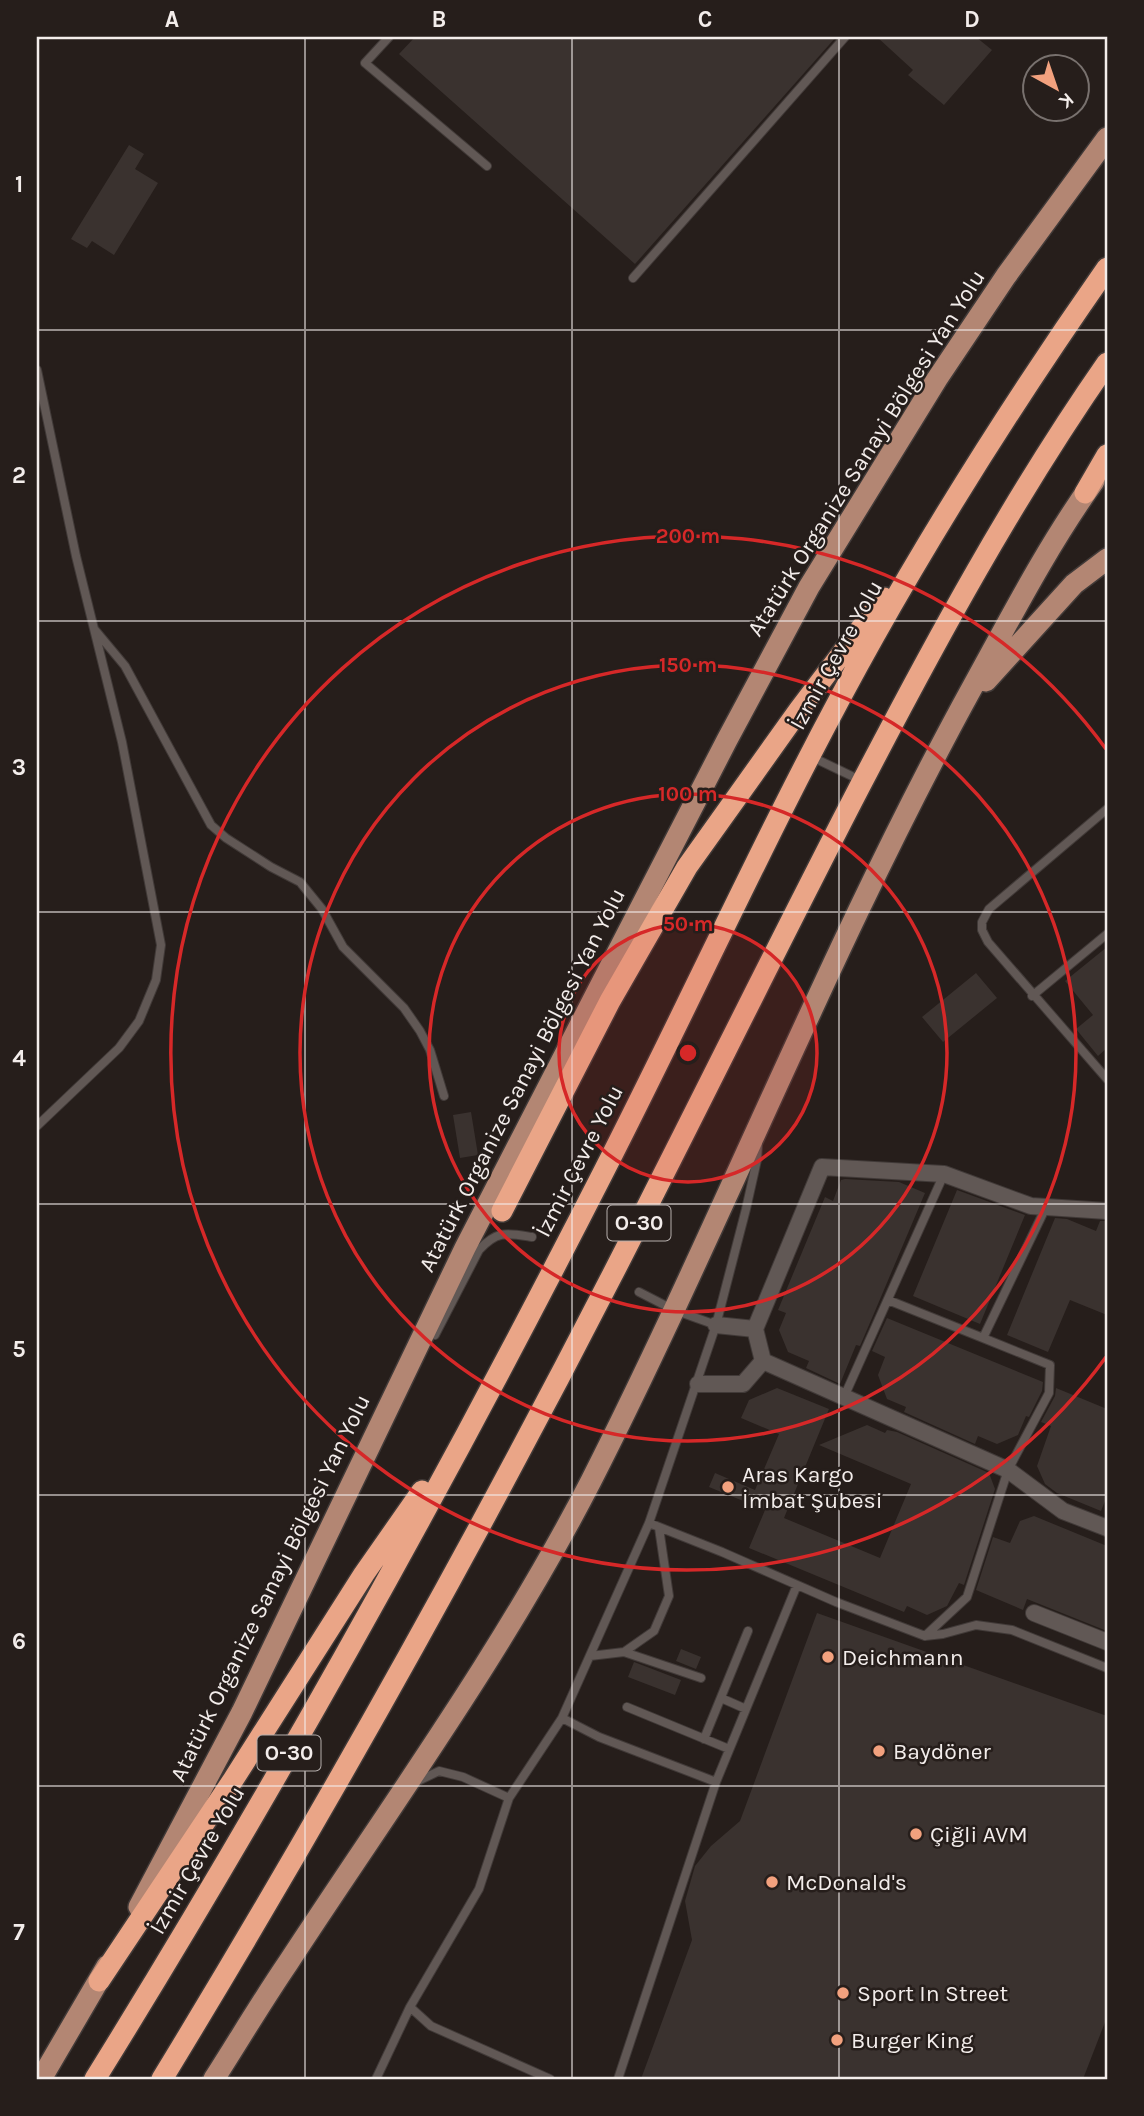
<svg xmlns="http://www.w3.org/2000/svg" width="1144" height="2116" viewBox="0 0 1144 2116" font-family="Karla,sans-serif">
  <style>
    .building { fill: #3a322f }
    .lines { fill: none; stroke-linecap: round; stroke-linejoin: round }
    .lane-casing { stroke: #413a38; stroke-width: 10 }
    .street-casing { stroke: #413a38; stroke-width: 18 }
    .primary-casing { stroke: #413a38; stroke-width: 24 }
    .highway-casing { stroke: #413a38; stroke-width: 24 }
    .lane { stroke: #615855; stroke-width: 8 }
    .street { stroke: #615855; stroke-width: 16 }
    .primary { stroke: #b38673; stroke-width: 21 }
    .highway { stroke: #eaa587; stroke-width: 21 }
    .grid { fill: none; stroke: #f3edeb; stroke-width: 2; stroke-opacity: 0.55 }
    .ring { fill: none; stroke: #d62828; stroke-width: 3.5 }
    .poi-dot { fill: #f2a17e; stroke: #261e1b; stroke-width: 2.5 }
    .labels { text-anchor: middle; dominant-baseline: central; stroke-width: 5; stroke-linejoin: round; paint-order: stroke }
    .shield { fill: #261e1b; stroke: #b6afad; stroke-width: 2 }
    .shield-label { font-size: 21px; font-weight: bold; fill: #f3edeb }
    .street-label { font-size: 23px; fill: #f3edeb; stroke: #261e1b }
    .poi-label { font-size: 23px; fill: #f3edeb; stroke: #261e1b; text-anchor: start }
    .centre { fill: #d62828; stroke: #261e1b; stroke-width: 3.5 }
    .ring-label { font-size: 21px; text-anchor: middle; font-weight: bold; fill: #d62828; stroke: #261e1b; stroke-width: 5; stroke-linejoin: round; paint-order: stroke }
    .neatline { fill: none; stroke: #f3edeb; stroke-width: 2.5 }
    .grid-label { font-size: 23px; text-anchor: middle; font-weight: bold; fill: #f3edeb }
  </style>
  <rect width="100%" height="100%" fill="#261e1b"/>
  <path class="building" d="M415 37H836L635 264 399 54Z
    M877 37H976L992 50 944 105 908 75 913 70Z
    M129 145 144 154 135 169 158 183 114 255 92 241 87 248 71 239Z
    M1107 947V1048L1098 1056 1076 1029 1093 1015 1065 981Z
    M976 973 997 998 943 1042 922 1017Z
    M471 1112 478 1155 460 1158 453 1115Z
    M845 1179 899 1182 925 1193 875 1311 860 1346 856 1345 840 1384 806 1368 809 1361 788 1352 779 1330 786 1313 778 1310 825 1197 833 1201 841 1180Z
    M957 1190 1025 1215 980 1324 913 1296Z
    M1055 1218 1067 1219 1096 1231 1100 1221H1107V1315L1070 1300 1048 1352 1007 1335Z
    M887 1318 1043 1382 1042 1391 1029 1417 1026 1416 1018 1435 997 1444 978 1436 975 1444 904 1412 906 1407 887 1399 878 1375 885 1357 872 1351Z
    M777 1388 829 1409 784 1518 880 1558 911 1484 819 1445 867 1425 885 1433 887 1430 897 1432 989 1473 995 1489 964 1585 959 1583 947 1606 927 1615 907 1606 904 1612 749 1548 765 1510 709 1487 715 1473 755 1490 779 1434 741 1418 749 1400Z
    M1056 1388 1107 1409V1496L1101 1511 1057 1493 1045 1484 1037 1466 1051 1426 1041 1422 1055 1396Z
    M1034 1516 1107 1546V1631L1027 1599 1023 1610 976 1590 993 1537 1010 1543 1020 1521Z
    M817 1613 1107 1716V2017L1083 2079H641L692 1940 685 1901 695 1866 711 1846 740 1821Z
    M681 1649 701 1657 696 1669 676 1661Z
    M634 1662 681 1680 675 1695 628 1677Z"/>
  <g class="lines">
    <g class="lane-casing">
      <path id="lane" d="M389 37 365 63 487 166
        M633 278 845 37
        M37 370 76 556 122 742 161 945 156 980 139 1021 119 1048 37 1126
        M95 630 125 666 211 825 226 838 271 867 300 882 322 909 343 947 404 1008 420 1031 430 1050 444 1096
        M812 757 860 780
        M1107 809 989 909 982 922V930L988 942 1107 1079
        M1032 996 1107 934
        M888 1300 983 1338
        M716 1325 746 1209 757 1160 758 1144
        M435 1335 479 1250C497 1230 507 1233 532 1237
        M844 1397 944 1174
        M649 1523 722 1552 836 1602 925 1636 943 1634 976 1625 1012 1630 1107 1668
        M925 1636 967 1597 1008 1470 1049 1393 1050 1365 983 1338 1046 1207
        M624 1652 701 1678
        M590 1656 624 1652 654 1631 669 1596 659 1528
        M721 1698 746 1709
        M627 1707 729 1749
        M562 1718 599 1737 716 1782
        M704 1739 748 1631
        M416 1782 439 1771 463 1777 509 1798
        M410 2007 479 1889 509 1798 562 1718 649 1523 716 1325 674 1310 639 1292
        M376 2079 410 2007 431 2026 550 2079
        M618 2079 716 1782 797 1585"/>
    </g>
    <g class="street-casing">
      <path id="street" d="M755 1329 822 1167 944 1174 1031 1206 1107 1211
        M763 1361 1008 1470 1063 1511 1107 1528
        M698 1384H743L763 1361 755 1329 716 1325
        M1034 1613 1107 1642"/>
    </g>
    <g class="primary-casing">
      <path id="primary" d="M986 681 1074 584 1107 559
        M139 1907 242 1712 465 1248 727 740 809 587 937 379 1006 276 1107 138
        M41 2079 107 1966
        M214 2079C239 2040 262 2001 288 1963 392 1804 504 1650 591 1481 724 1219 831 944 973 686 1011 617 1048 545 1094 481"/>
    </g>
    <g class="highway-casing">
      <path id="highway" d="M1085 493 1107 455
        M502 1211 610 1001 687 867 799 710 884 598
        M99 1981 233 1780 364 1574 422 1491
        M95 2079C278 1784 447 1479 605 1169 695 993 776 811 873 638 945 510 1023 388 1107 268
        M162 2079C336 1793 499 1500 650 1201 720 1063 788 925 859 788 935 642 1013 498 1107 363"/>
    </g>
    <use href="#lane" class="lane"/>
    <use href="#street" class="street"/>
    <use href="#primary" class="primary"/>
    <use href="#highway" class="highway"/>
  </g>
  <path class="grid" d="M305 37V2079M572 37V2079M839 37V2079M37 330H1107M37 621H1107M37 912H1107M37 1204H1107M37 1495H1107M37 1786H1107"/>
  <circle cx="688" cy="1053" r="129" fill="#d62828" fill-opacity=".12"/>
  <g class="ring">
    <circle cx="688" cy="1053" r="129"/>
    <circle cx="688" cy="1053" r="259"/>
    <circle cx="688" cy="1053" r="388"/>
    <path d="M1106 1357A517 517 0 1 1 1106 749"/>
  </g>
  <g class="poi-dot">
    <circle cx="728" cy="1487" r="7"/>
    <circle cx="828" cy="1657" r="7"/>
    <circle cx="879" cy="1751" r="7"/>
    <circle cx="916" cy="1834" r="7"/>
    <circle cx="772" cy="1882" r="7"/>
    <circle cx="843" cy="1993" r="7"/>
    <circle cx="837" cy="2040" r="7"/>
  </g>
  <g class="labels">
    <g class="shield">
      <rect x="607.5" y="1205.5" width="63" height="35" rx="5"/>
      <rect x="257.5" y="1735.5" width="63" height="35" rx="5"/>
    </g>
    <g class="shield-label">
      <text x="639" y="1223">O-30</text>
      <text x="289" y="1753">O-30</text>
    </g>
    <g class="street-label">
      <text transform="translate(866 453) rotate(-58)">Atatürk Organize Sanayi Bölgesi Yan Yolu</text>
      <text transform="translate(836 655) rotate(-61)">İzmir Çevre Yolu</text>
      <text transform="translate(522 1080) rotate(-63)">Atatürk Organize Sanayi Bölgesi Yan Yolu</text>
      <text transform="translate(579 1161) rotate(-63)">İzmir Çevre Yolu</text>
      <text transform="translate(270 1588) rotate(-64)">Atatürk Organize Sanayi Bölgesi Yan Yolu</text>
      <text transform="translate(197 1860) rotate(-60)">İzmir Çevre Yolu</text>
    </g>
    <g class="poi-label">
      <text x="742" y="1474">Aras Kargo<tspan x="742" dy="26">İmbat Şubesi</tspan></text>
      <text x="842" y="1657">Deichmann</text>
      <text x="893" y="1751">Baydöner</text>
      <text x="930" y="1834">Çiğli AVM</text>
      <text x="786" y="1882">McDonald's</text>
      <text x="857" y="1993">Sport In Street</text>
      <text x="851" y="2040">Burger King</text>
    </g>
  </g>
  <circle cx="688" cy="1053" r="10" class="centre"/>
  <g class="ring-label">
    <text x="688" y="543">200 m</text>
    <text x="688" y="672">150 m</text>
    <text x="688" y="801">100 m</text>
    <text x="688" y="931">50 m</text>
  </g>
  <rect width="1144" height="2116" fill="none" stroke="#261e1b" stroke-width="77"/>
  <g transform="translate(1056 88) rotate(140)"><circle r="33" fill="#261e1b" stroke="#78716e" stroke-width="2"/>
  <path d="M0-5L12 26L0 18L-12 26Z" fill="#f2a17e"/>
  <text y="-10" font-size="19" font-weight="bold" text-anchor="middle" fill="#f3edeb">K</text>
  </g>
  <rect x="38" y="38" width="1068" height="2040" class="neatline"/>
  <g class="grid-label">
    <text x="172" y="27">A</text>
    <text x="439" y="27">B</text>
    <text x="705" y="27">C</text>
    <text x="972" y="27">D</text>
    <text x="19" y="192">1</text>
    <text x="19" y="483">2</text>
    <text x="19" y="775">3</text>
    <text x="19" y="1066">4</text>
    <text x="19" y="1357">5</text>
    <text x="19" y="1649">6</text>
    <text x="19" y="1940">7</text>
  </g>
</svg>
